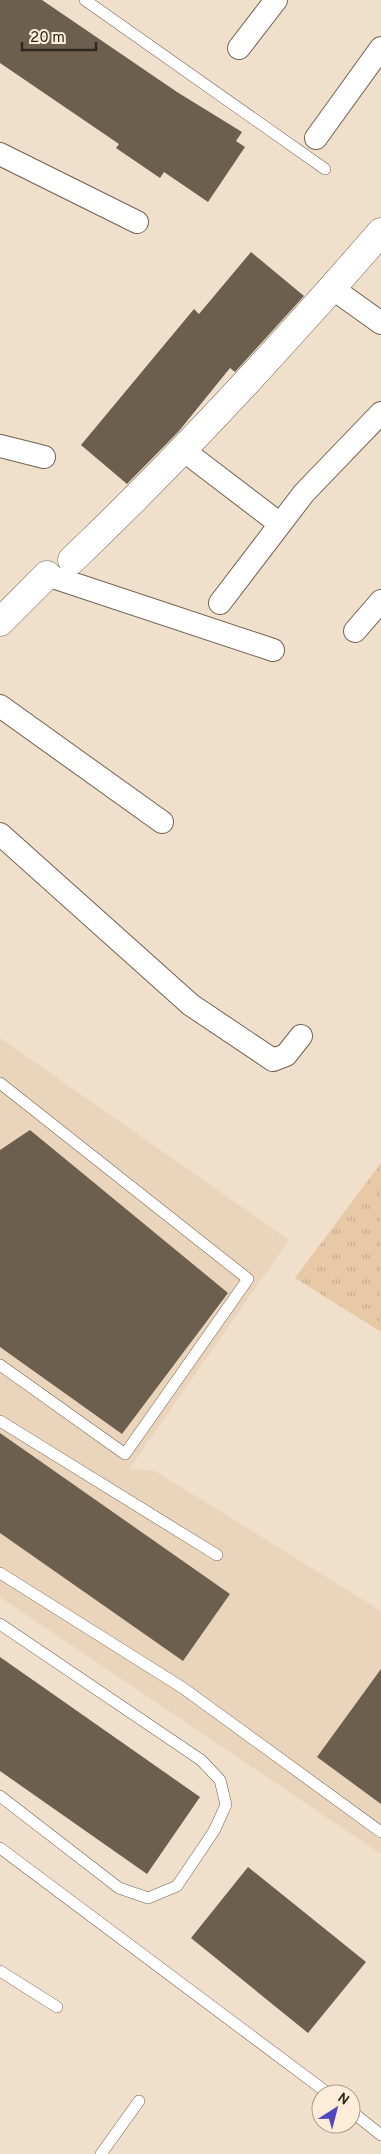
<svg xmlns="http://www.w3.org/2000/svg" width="381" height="2154" viewBox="0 0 381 2154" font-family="Overpass,sans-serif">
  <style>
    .built { fill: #ead4bb }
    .grass { fill: url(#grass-tufts) }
    .building { fill: #6d5f4e }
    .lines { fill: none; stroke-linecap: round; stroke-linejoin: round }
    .lane-casing { stroke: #706251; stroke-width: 12 }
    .street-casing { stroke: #706251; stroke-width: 24 }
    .secondary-casing { stroke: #706251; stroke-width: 29 }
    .lane { stroke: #fff; stroke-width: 11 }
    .street { stroke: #fff; stroke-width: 22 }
    .secondary { stroke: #fff; stroke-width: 28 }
  </style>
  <defs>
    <pattern id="grass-tufts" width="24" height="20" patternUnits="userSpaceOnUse" patternTransform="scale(1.25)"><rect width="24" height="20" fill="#e7c9a5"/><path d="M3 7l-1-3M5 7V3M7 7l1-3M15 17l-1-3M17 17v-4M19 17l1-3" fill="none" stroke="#c6ad8e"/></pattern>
  </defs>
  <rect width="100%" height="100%" fill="#efdfcb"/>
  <path class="built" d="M0 1038 289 1240 129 1469 155 1471 381 1611V1854L0 1597Z"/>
  <path class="grass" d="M381 1163V1332L295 1278Z"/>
  <path class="building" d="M0 0H42L177 92 242 132 236 141 245 147 208 202 164 172 160 178 116 148 119 144 0 63Z
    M251 252 304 296 235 372 230 368 179 431 127 484 81 445 194 309 199 314Z
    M30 1130 228 1293 122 1434 0 1347V1150Z
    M0 1433 230 1594 183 1661 0 1533Z
    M0 1657 200 1797 147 1874 0 1771Z
    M381 1669V1804L317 1757Z
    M248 1867 366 1962 308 2033 191 1938Z"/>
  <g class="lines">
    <g class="lane-casing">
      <path id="lane" d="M85 0 325 169
        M0 1083 248 1279 125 1454 0 1365
        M0 1421 217 1555
        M0 1573 183 1688 381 1832
        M0 1624 201 1760 220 1780 226 1805 214 1831 177 1886 148 1898 119 1888 0 1796
        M0 1848 329 2094
        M0 1971 57 2007
        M351 2111 381 2135
        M101 2154 139 2101"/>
    </g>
    <g class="street-casing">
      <path id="street" d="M239 48 276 0
        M316 138 381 48
        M0 154 137 222
        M332 288 381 323
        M0 446 44 457
        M183 450 280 524
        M47 575 273 650
        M220 603 304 493 381 413
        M355 631 381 601
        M0 706 162 822
        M0 834 191 1005 273 1060 286 1055 301 1036"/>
    </g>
    <g class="secondary-casing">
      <path id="secondary" d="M72 560C181 456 283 345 381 232
        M0 622 47 575"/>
    </g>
    <use href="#lane" class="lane"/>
    <use href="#street" class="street"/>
    <use href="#secondary" class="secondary"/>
  </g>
  <g transform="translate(336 2109) rotate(36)"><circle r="24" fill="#fdecd8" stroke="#aa9d8e"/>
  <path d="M0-4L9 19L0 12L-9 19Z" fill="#5246be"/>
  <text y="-8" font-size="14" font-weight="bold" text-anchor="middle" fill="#2d2720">N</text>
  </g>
  <path d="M22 42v8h74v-8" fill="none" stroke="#2d2720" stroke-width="2.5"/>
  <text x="30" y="42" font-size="15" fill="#2d2720" stroke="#fdecd8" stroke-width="4" paint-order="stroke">20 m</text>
</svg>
